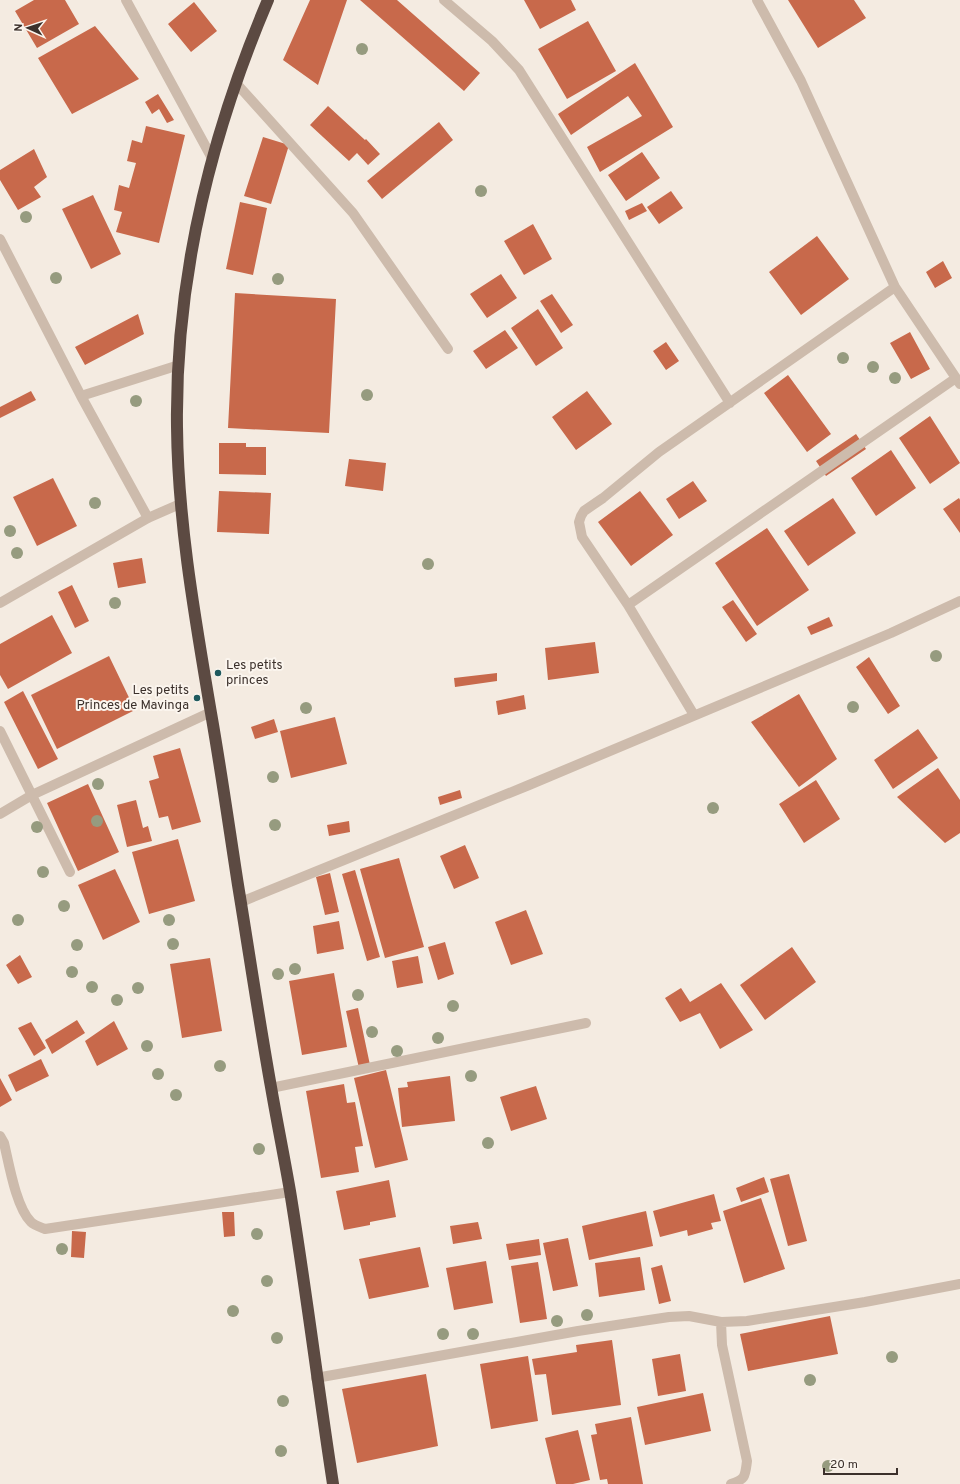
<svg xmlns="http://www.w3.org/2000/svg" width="960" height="1484" viewBox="0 0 960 1484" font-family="Overpass,sans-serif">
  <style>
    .building { fill: #c8694b }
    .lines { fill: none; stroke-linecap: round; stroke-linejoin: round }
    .minor { stroke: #cdbbac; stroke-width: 10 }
    .highway { stroke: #5c4a42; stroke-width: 12 }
    .tree { fill: #969b7f }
    .poi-dot { fill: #1f5a5e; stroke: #fbf5ee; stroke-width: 1.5 }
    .labels { text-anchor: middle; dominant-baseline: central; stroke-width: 4; stroke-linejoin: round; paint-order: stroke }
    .poi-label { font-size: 13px; fill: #3b302b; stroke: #fbf5ee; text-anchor: start }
  </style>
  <rect width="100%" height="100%" fill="#f4ebe1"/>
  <path class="building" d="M34 0H65L79 24 37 48 15 11Z
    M310 0H347L318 85 283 60Z
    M360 0H397L480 73 464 91Z
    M524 0H571L576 10 540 29Z
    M788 0H854L866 18 818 48Z
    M194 2 217 31 191 52 168 24Z
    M588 21 616 71 567 99 538 49Z
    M95 26 139 79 72 114 38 58Z
    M635 63 673 127 600 172 587 147 642 116 628 96 571 135 558 114Z
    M158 94 174 120 167 123 159 109 152 114 145 102Z
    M328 106 365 140 366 139 380 154 368 165 357 153 349 161 310 125Z
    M439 122 453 140 382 199 367 181Z
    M146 126 185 135 159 243 116 232 122 212 114 210 119 185 129 188 136 163 127 161 132 140 142 143Z
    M263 137 289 145 271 204 244 196Z
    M34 149 47 177 34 187 41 197 18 210 0 180V170Z
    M642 152 660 178 626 201 608 175Z
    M671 191 683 208 659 224 647 207Z
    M93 195 121 254 91 269 62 209Z
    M240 202 267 208 253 275 226 269Z
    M642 203 647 211 629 220 625 211Z
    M533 224 552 259 524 275 504 241Z
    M817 236 849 279 801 315 769 272Z
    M943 261 952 278 935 288 926 272Z
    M501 274 517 298 487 318 470 294Z
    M235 293 336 299 329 433 228 428Z
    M552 294 573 325 561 333 540 301Z
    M538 309 563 348 536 366 511 328Z
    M138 314 144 334 85 365 75 347Z
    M505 330 518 348 486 369 473 351Z
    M910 332 930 369 911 379 890 343Z
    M666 342 679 361 666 370 653 351Z
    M788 375 831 434 807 452 764 393Z
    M31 391 36 400 0 418V407Z
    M587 391 612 424 576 450 552 417Z
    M930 416 960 463 930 484 899 438Z
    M856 434 866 449 826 476 816 461Z
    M219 443H246V447H266V475L219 474Z
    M891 450 916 488 876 516 851 478Z
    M349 459 386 463 383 491 345 486Z
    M53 478 77 526 37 546 13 497Z
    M693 481 707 501 679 519 666 499Z
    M219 491 271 493 269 534 217 532Z
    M640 491 673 535 631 566 598 522Z
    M833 498 856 533 808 566 784 531Z
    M959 498 960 500V533L943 509Z
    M767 528 809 590 757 626 715 563Z
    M142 558 146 583 118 588 113 563Z
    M72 585 89 621 75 628 58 592Z
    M733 600 757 634 746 642 722 607Z
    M52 615 72 653 8 689 0 675V644Z
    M829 617 833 626 811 635 807 627Z
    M595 642 599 673 548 680 545 648Z
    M109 656 135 710 57 749 31 695Z
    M869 657 900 706 888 714 856 667Z
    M497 673V681L455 687 454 678Z
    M23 691 58 759 38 769 4 702Z
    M799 694 837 759 799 787 751 722Z
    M524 695 526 709 498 715 496 701Z
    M335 717 347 764 291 778 280 731Z
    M274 719 278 732 255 739 251 727Z
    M918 729 938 758 893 789 874 760Z
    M180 748 201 822 172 830 168 816 159 818 149 781 159 778 153 756Z
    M938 768 960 800V833L945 843 897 797Z
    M816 780 840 819 804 843 779 804Z
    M88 784 119 852 78 871 47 803Z
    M460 790 462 798 440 805 438 797Z
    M136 800 143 828 148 826 152 841 127 847 117 805Z
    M349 821 350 832 329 836 327 825Z
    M178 839 195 901 149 914 132 852Z
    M465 845 479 878 454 889 440 856Z
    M399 858 424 947 385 958 360 869Z
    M115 869 140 922 103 940 78 885Z
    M355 870 380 957 367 961 342 874Z
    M330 873 339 912 325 915 316 877Z
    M526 910 543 954 511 965 495 922Z
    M339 921 344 949 317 954 313 926Z
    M445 942 454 974 438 980 428 947Z
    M792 947 816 982 765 1020 740 985Z
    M20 955 32 977 18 984 6 965Z
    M418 956 423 983 397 988 392 961Z
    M210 958 222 1031 182 1038 170 964Z
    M334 973 347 1047 302 1055 289 981Z
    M721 983 753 1030 720 1049 700 1013 680 1022 665 998 681 988 690 1002Z
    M358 1008 370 1065 359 1068 346 1011Z
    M77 1020 85 1033 52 1054 45 1040Z
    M114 1021 128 1049 97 1066 85 1041Z
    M31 1022 46 1048 34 1056 18 1028Z
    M41 1059 49 1076 16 1092 8 1075Z
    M386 1070 408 1160 375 1168 354 1078Z
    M450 1076 455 1121 402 1127 398 1088 408 1087 407 1082Z
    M0 1078 12 1100 0 1107Z
    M344 1084 347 1103 355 1102 363 1146 355 1147 359 1172 321 1178 306 1091Z
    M536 1086 547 1119 511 1131 500 1097Z
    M789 1174 807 1241 788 1246 770 1179Z
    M764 1177 769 1192 741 1202 736 1188Z
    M389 1180 396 1217 370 1222V1225L344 1230 336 1191Z
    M714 1194 721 1221 711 1223 713 1229 688 1236 687 1230 660 1237 653 1211Z
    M761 1198 785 1269 744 1283 723 1211Z
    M646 1211 653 1246 589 1260 582 1226Z
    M222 1212H234L235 1236 224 1237Z
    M478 1222 482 1239 453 1244 450 1226Z
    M72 1231 86 1232 84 1258 71 1257Z
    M568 1238 578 1286 553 1291 543 1243Z
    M539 1239 541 1255 509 1260 506 1244Z
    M420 1247 429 1287 369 1299 359 1259Z
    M640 1257 645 1290 599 1297 595 1263Z
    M486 1261 493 1303 454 1310 446 1268Z
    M538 1262 547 1319 520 1323 511 1266Z
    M662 1265 671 1301 659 1304 651 1268Z
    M830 1316 838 1354 748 1371 740 1334Z
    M612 1340 621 1405 552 1415 546 1374 535 1375 532 1359 577 1352 576 1345Z
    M680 1354 686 1391 658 1396 652 1359Z
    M528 1356 538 1421 491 1429 480 1364Z
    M426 1374 438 1446 357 1463 342 1389Z
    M703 1393 711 1431 645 1445 637 1407Z
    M631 1417 643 1484H608L607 1479 600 1480 591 1435 597 1434 595 1424Z
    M578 1430 590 1480 573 1484H556L545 1438Z"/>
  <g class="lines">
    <path class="minor" d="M126 0 213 160
      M444 0 492 41 519 70 730 403
      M757 0 801 81 895 287 960 384
      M236 83 353 213 448 349
      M0 239 81 396 148 518
      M81 396 179 365
      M0 603 148 518 180 504
      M628 605 956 378
      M694 715 628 605 582 537 579 522 581 516 584 511 603 498 659 452 895 287
      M0 731 70 872
      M0 814 32 795 211 712
      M241 902 529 785 891 633 960 601
      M271 1088 586 1023
      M0 1136 4 1143C9 1164 16 1207 31 1222 34 1225 40 1227 45 1229L290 1192
      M721 1322 722 1345 747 1461C745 1476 746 1479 731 1484
      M316 1378 578 1331 649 1320 669 1317 689 1316 721 1322 747 1321 865 1302 960 1284"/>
    <path class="highway" d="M268 0C211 134 175 280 177 427 178 523 195 618 211 713 221 770 229 827 238 885 249 952 259 1020 271 1087 277 1122 284 1156 290 1191 306 1289 318 1387 333 1484"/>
  </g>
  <g class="tree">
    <circle cx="362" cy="49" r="6"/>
    <circle cx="481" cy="191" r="6"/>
    <circle cx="26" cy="217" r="6"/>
    <circle cx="56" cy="278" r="6"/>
    <circle cx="278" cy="279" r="6"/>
    <circle cx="843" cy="358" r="6"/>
    <circle cx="873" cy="367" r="6"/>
    <circle cx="895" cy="378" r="6"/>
    <circle cx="367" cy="395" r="6"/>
    <circle cx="136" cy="401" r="6"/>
    <circle cx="95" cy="503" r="6"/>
    <circle cx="10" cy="531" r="6"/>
    <circle cx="17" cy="553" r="6"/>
    <circle cx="428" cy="564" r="6"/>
    <circle cx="115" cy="603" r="6"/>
    <circle cx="936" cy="656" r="6"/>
    <circle cx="853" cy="707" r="6"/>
    <circle cx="306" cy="708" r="6"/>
    <circle cx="273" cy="777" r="6"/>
    <circle cx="98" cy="784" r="6"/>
    <circle cx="713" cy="808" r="6"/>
    <circle cx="97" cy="821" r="6"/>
    <circle cx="275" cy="825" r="6"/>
    <circle cx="37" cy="827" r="6"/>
    <circle cx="43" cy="872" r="6"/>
    <circle cx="64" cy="906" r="6"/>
    <circle cx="18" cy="920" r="6"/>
    <circle cx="169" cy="920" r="6"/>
    <circle cx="173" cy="944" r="6"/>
    <circle cx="77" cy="945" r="6"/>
    <circle cx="295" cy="969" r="6"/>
    <circle cx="72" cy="972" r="6"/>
    <circle cx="278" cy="974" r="6"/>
    <circle cx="92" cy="987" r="6"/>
    <circle cx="138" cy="988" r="6"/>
    <circle cx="358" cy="995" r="6"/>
    <circle cx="117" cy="1000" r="6"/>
    <circle cx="453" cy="1006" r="6"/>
    <circle cx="372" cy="1032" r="6"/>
    <circle cx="438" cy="1038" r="6"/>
    <circle cx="147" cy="1046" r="6"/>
    <circle cx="397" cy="1051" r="6"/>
    <circle cx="220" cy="1066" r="6"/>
    <circle cx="158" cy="1074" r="6"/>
    <circle cx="471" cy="1076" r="6"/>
    <circle cx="176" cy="1095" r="6"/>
    <circle cx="488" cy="1143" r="6"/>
    <circle cx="259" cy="1149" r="6"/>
    <circle cx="257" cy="1234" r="6"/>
    <circle cx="62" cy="1249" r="6"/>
    <circle cx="267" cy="1281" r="6"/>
    <circle cx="233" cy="1311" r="6"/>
    <circle cx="587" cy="1315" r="6"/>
    <circle cx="557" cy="1321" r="6"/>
    <circle cx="443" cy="1334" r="6"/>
    <circle cx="473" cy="1334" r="6"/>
    <circle cx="277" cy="1338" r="6"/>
    <circle cx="892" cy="1357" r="6"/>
    <circle cx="810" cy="1380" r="6"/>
    <circle cx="283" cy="1401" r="6"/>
    <circle cx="281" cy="1451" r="6"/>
    <circle cx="828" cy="1466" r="6"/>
  </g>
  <g class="poi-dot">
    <circle cx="218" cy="673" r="4"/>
    <circle cx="197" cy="698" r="4"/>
  </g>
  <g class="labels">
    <g class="poi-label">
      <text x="226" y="666">Les petits<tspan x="226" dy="15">princes</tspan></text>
      <text x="189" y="691" text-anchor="end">Les petits<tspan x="189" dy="15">Princes de Mavinga</tspan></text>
    </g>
  </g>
  <g transform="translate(28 28) rotate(273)" stroke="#fbf5ee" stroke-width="3" paint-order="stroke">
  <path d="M0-3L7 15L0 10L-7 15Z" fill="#3b302b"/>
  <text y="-6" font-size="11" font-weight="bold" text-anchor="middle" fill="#3b302b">N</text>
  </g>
  <path d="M824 1468v6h73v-6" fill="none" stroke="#3b302b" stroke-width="2"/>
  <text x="830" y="1468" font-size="12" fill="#3b302b" stroke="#fbf5ee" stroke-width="3" paint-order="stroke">20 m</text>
</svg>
